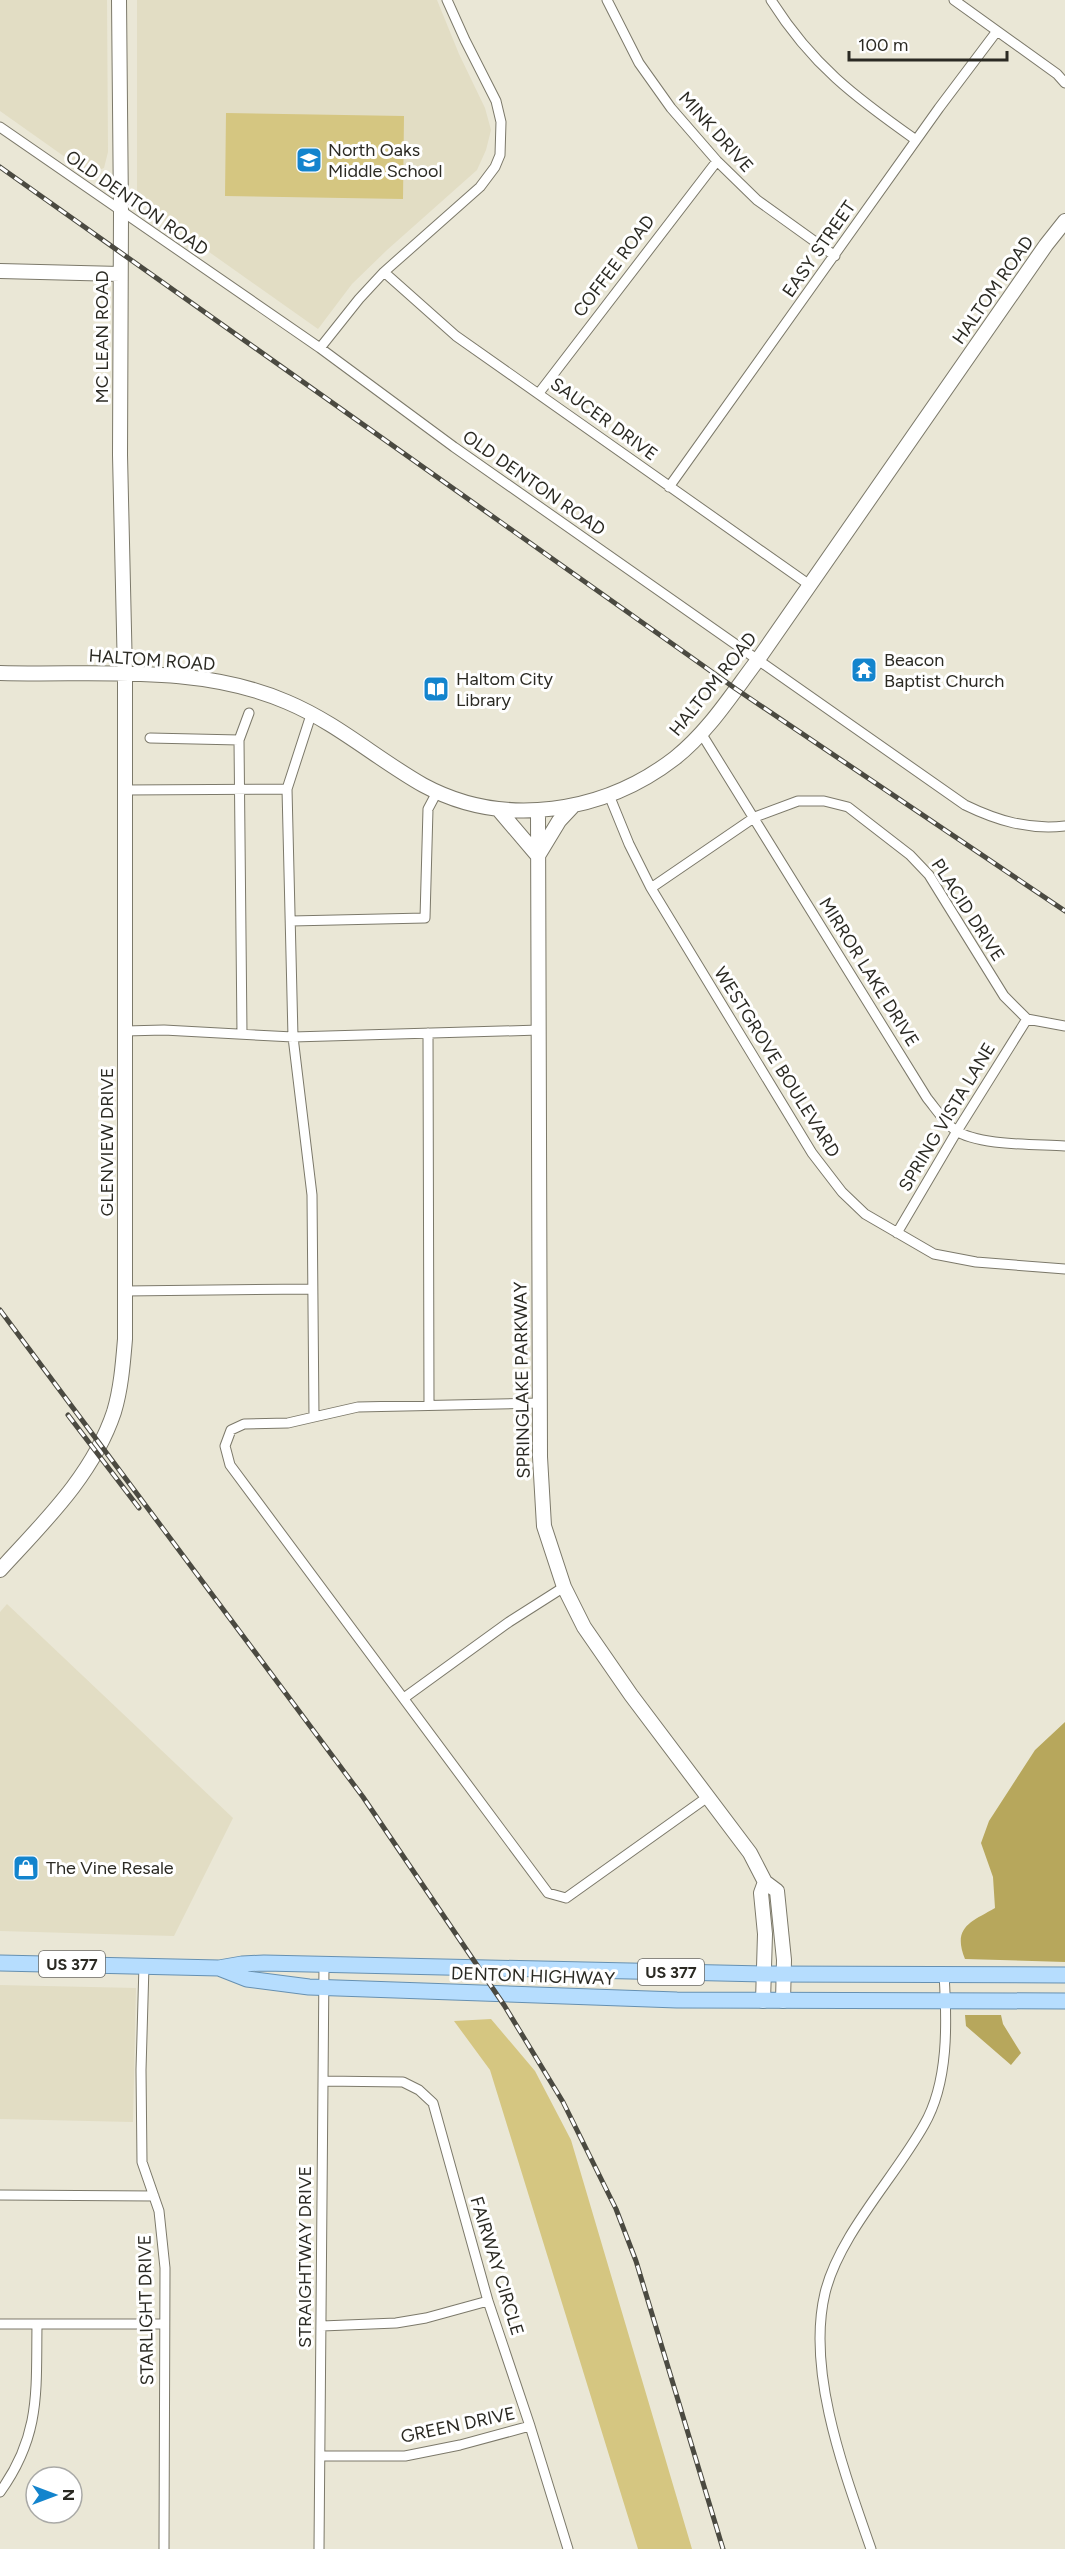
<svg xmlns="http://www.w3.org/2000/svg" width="1065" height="2549" viewBox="0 0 1065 2549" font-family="Figtree,sans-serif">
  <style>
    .built { fill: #e2ddc4 }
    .green { fill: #d5c681 }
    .water { fill: #b7a75c }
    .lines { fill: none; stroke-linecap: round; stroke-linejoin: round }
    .street-casing { stroke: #7c796a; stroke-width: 11 }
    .secondary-casing { stroke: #7c796a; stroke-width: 16 }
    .primary-casing { stroke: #6690b1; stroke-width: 17 }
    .street { stroke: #fff; stroke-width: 9 }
    .secondary { stroke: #fff; stroke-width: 14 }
    .primary { stroke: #b6ddfe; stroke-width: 15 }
    .rail-casing { stroke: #4b4a41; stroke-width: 5 }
    .rail { stroke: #fff; stroke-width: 3; stroke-dasharray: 9; stroke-linecap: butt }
    .labels { text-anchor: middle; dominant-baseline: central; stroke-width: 6; stroke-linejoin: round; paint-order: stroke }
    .shield { fill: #fff; stroke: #6b6a65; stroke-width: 1.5 }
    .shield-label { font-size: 16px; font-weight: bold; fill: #2b2a23 }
    .street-label { font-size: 18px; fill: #2b2a23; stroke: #fff }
    .poi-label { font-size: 18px; fill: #2b2a23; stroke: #fff; text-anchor: start }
  </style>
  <rect width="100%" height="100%" fill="#eae7d6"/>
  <path class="built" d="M0 0H107L108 152 104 168 89 174 0 111Z
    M137 0H437L459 54 485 108 491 130 486 150 477 170 387 250 352 284 318 329 137 201Z
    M7 1604 233 1818 174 1936 0 1931V1612Z
    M0 1985 136 1988 133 2122 0 2119Z"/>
  <path class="green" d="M226 113 404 116 403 199 225 196Z
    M491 2019 535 2071 571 2140 692 2549H638L490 2070 454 2021Z"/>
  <path class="water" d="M1065 1722V1962L965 1959C952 1927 971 1922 995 1908L993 1877 981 1843 989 1821 1035 1750Z
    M965 2015H1001L1003 2024 1021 2053 1011 2065 966 2026Z"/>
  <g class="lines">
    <g class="street-casing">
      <path id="street" d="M607 0 639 63 671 108 717 161 757 200 835 256
        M771 0C812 65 855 97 916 140
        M954 0 1057 74 1065 83
        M0 127 320 348 454 447 965 805C998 821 1029 830 1065 826
        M384 272 456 336 811 586
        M320 348 359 299 384 272 480 187 495 167 500 155 501 122 496 101 465 40 447 0
        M539 393 717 161
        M669 487 939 108 997 31
        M311 715 287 789 293 1037 312 1195 314 1417 288 1423 244 1424 231 1430 225 1446 230 1465 548 1893 566 1898 709 1796
        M701 733 927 1098C936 1109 944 1122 955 1130 978 1146 1036 1144 1065 1146
        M150 738 239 740
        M125 790 287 789
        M609 795 629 844 651 888 812 1153 842 1192 865 1214 934 1254 976 1262 1065 1269
        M651 888 755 817 798 801H824L848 807 910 855 929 875 1004 996 1027 1019 1065 1026
        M291 921 425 918 428 809 437 792
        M125 1031 164 1030 293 1037 539 1030
        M428 1033 429 1404
        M242 1034 239 740 249 713
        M897 1233 957 1131 1027 1019
        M125 1291 312 1289
        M314 1417 358 1407 540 1403
        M404 1698 509 1622 564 1587
        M144 1965 141 2070 142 2162 159 2211 165 2268 164 2549
        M323 2081 403 2082 419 2090 433 2103 488 2301 530 2426 568 2549
        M0 2195 154 2196
        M0 2324H164
        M322 2326 396 2323 426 2318 488 2301
        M320 2456H405L460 2445 530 2426
        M0 2492C41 2435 36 2391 37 2325
        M319 2549 324 1965
        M871 2549C845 2474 806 2372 825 2293 839 2235 895 2177 924 2125 949 2082 947 2022 944 1974"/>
    </g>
    <g class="secondary-casing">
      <path id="secondary" d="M0 271 120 274
        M0 673C95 676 197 663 287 702 337 723 377 759 423 785 504 829 604 813 675 758 708 732 732 694 757 661L1046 245 1065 221
        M498 809 538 856
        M538 812 540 1457 544 1526 564 1587 584 1627 631 1695 750 1853 765 1882 777 1891 784 1960 783 2001
        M539 854 559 821 574 805
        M0 1570C44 1522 93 1475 114 1412 121 1389 123 1363 125 1339V674L120 455 121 212 119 0
        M763 2001 765 1934 761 1893 765 1882"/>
    </g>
    <g class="primary-casing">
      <path id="primary" d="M0 1963 219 1968 242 1964 264 1963 764 1974 1065 1975
        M219 1968 247 1979 309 1987 677 2000 1065 2001"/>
    </g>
    <use href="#street" class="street"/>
    <use href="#secondary" class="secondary"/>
    <use href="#primary" class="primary"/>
    <g class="rail-casing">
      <path id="rail" d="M0 167 736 689 1065 911
        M0 1310 363 1797 504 2005 563 2102 616 2209 636 2261 723 2549
        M68 1415 139 1508"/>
    </g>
    <use href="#rail" class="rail"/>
  </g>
  <defs>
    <g id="school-square" transform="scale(1.35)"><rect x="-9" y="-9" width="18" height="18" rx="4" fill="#1384cd" stroke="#fff"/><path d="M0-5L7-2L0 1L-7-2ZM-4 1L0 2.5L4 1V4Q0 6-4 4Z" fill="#fff"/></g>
    <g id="temple-square" transform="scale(1.35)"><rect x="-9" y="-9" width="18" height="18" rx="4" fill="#1384cd" stroke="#fff"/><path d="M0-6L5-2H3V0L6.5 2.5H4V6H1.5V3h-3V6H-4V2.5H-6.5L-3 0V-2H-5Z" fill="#fff"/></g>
    <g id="library-square" transform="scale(1.35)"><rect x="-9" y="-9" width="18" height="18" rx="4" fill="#1384cd" stroke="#fff"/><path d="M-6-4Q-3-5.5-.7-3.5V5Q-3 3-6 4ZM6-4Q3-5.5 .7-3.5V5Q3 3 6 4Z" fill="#fff"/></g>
    <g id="shop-square" transform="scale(1.35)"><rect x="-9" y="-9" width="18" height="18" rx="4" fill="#1384cd" stroke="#fff"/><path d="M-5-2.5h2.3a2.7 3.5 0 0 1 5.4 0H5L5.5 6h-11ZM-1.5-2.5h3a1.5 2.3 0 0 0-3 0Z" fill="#fff"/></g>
  </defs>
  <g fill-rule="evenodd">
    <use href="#school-square" x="309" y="160"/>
    <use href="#temple-square" x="864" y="670"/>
    <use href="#library-square" x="436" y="689"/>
    <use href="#shop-square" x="26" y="1868"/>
  </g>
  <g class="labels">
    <g class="shield">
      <rect x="39" y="1951" width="66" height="26" rx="4.5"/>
      <rect x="638" y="1959" width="66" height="26" rx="4.5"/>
    </g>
    <g class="shield-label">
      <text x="72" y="1964">US 377</text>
      <text x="671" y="1972">US 377</text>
    </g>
    <g class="street-label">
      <text transform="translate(716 132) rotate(48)">MINK DRIVE</text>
      <text transform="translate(137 203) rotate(35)">OLD DENTON ROAD</text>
      <text transform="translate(819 249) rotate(-55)">EASY STREET</text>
      <text transform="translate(614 266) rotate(-53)">COFFEE ROAD</text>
      <text transform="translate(993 290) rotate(-55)">HALTOM ROAD</text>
      <text transform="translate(102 337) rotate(-90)">MC LEAN ROAD</text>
      <text transform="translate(604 419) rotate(36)">SAUCER DRIVE</text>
      <text transform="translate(534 483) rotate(35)">OLD DENTON ROAD</text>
      <text transform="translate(152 660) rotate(4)">HALTOM ROAD</text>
      <text transform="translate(713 684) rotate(-51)">HALTOM ROAD</text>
      <text transform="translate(968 910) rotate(57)">PLACID DRIVE</text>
      <text transform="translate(869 972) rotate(58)">MIRROR LAKE DRIVE</text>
      <text transform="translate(777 1062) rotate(58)">WESTGROVE BOULEVARD</text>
      <text transform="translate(947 1117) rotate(-59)">SPRING VISTA LANE</text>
      <text transform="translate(107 1142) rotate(-90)">GLENVIEW DRIVE</text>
      <text transform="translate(522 1380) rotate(-91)">SPRINGLAKE PARKWAY</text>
      <text transform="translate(533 1976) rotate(2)">DENTON HIGHWAY</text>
      <text transform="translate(305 2257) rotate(-90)">STRAIGHTWAY DRIVE</text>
      <text transform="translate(497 2266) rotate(73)">FAIRWAY CIRCLE</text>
      <text transform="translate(146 2310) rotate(-91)">STARLIGHT DRIVE</text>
      <text transform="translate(458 2425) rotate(-12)">GREEN DRIVE</text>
    </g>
    <g class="poi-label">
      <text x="328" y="150">North Oaks<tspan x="328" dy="21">Middle School</tspan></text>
      <text x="884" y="660">Beacon<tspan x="884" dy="21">Baptist Church</tspan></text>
      <text x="456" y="679">Haltom City<tspan x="456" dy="21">Library</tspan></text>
      <text x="46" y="1868">The Vine Resale</text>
    </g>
  </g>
  <g transform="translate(54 2495) rotate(90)"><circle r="28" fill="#ffffff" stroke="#aaaaa7" stroke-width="1.5"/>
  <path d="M0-4.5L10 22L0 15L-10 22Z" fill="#1384cd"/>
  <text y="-9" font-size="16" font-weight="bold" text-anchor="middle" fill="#2b2a23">N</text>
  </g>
  <path d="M849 51v9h158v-9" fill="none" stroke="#2b2a23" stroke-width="3"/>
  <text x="858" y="51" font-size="18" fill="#2b2a23" stroke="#ffffff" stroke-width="4.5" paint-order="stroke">100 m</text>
</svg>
